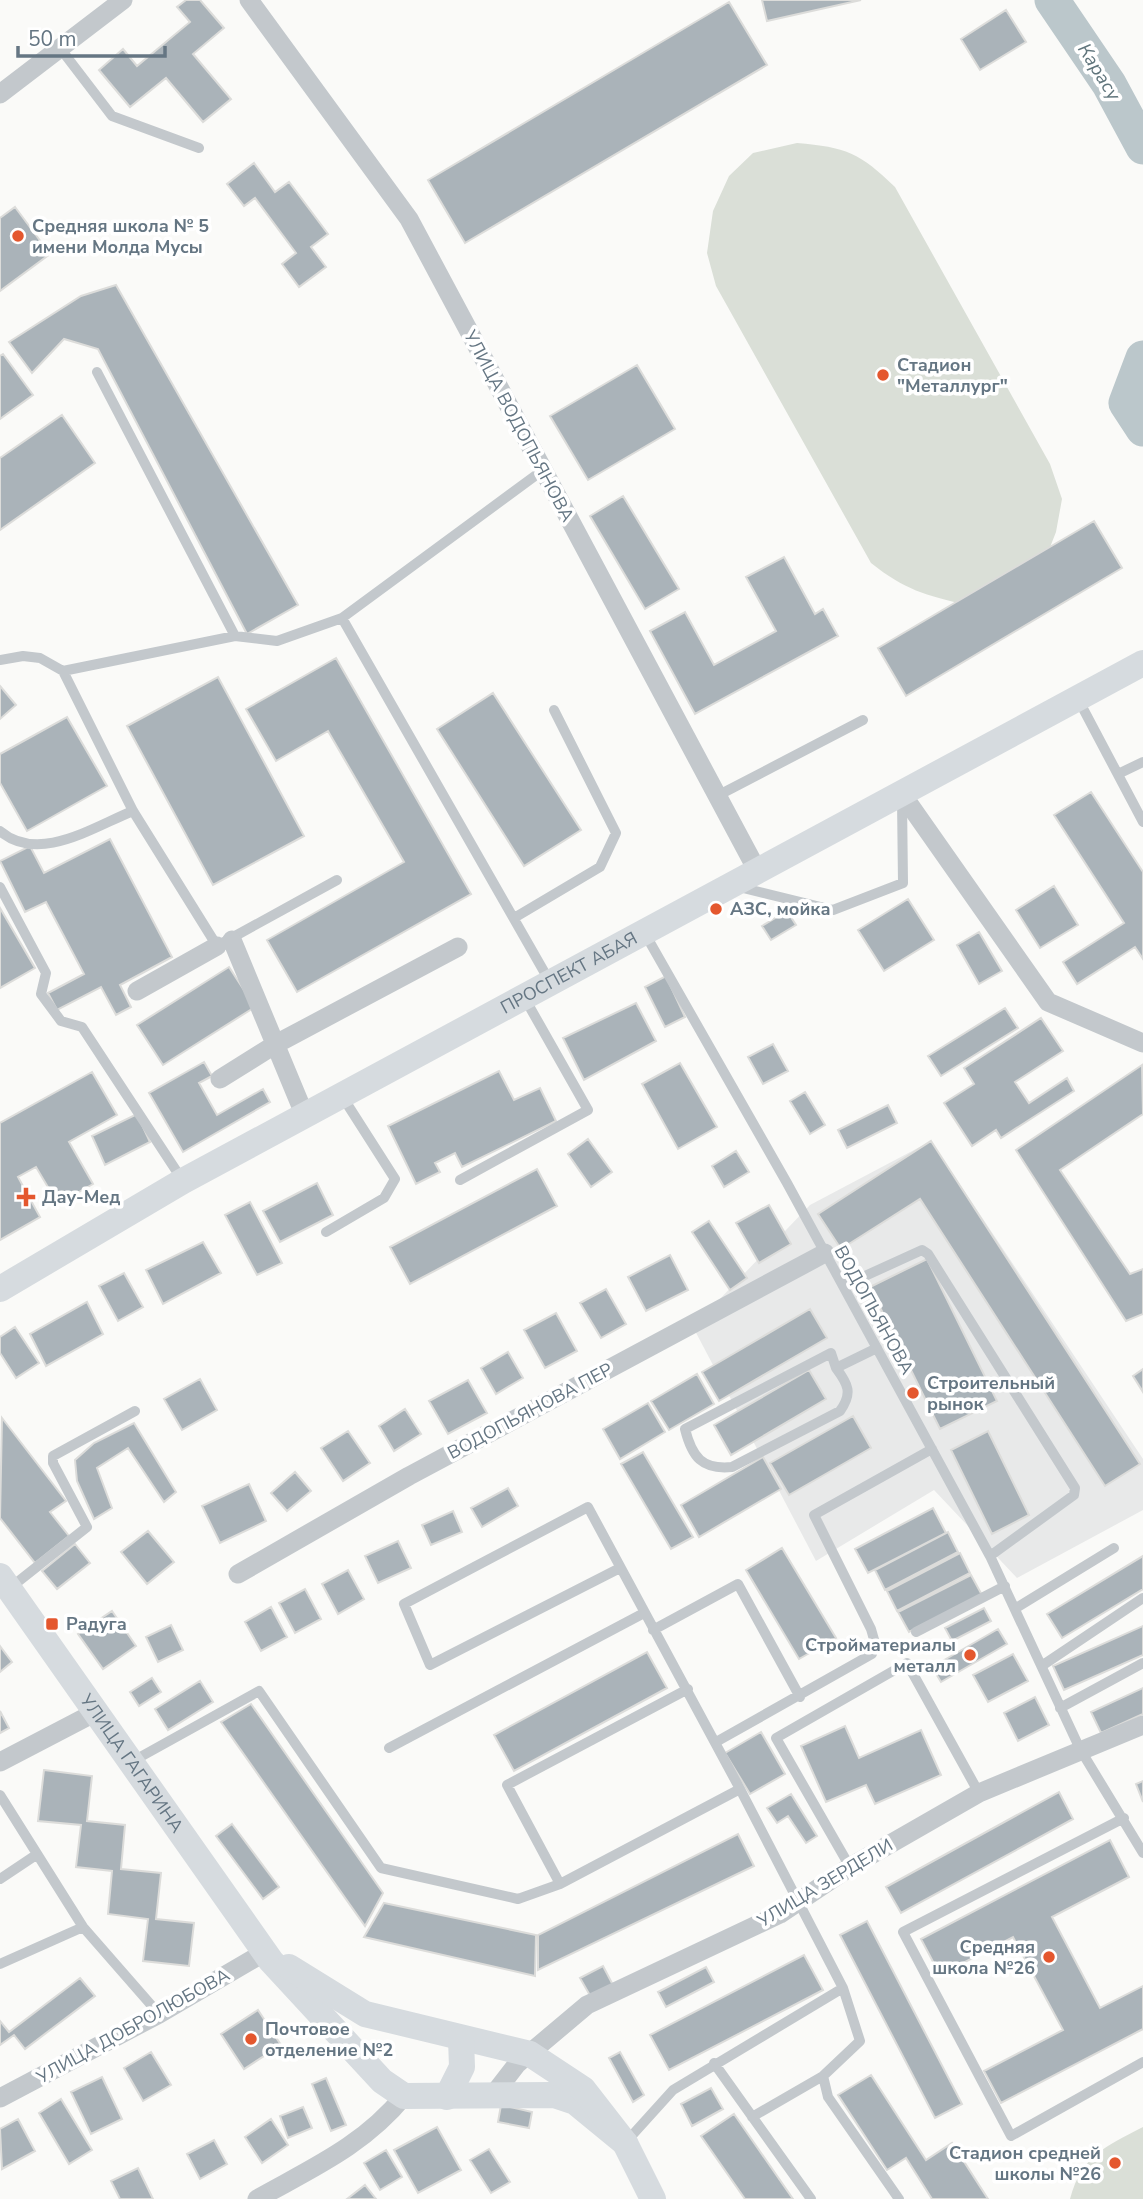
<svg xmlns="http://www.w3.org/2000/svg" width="1143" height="2199" viewBox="0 0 1143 2199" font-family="'Nunito Sans',sans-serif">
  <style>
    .built { fill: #e8e9e9 }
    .green { fill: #dadfd7 }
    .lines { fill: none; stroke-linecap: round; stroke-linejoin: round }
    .river { stroke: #bbc7cb; stroke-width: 35 }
    .building { fill: #aab3b9; stroke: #dcdcda; stroke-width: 2 }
    .lane { stroke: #c3c8cc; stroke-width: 10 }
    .street { stroke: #c3c8cc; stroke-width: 19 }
    .secondary { stroke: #d6dbdf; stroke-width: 26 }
    .poi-dot { fill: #e4572e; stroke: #fff; stroke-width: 2.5 }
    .labels { text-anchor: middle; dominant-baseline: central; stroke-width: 7; stroke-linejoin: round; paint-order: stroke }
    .poi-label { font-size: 18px; font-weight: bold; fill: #657683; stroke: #fff; text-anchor: start }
    .street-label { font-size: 18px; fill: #657683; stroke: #fff }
    .water-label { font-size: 19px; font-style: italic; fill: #60757c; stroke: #fff }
  </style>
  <rect width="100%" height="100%" fill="#fafaf8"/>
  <path class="built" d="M931 1141 1143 1459V1510L1017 1578 934 1490 816 1561 693 1327 810 1205Z"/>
  <path class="green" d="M797 143C846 147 860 153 895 187L1050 464 1062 499 1056 532 1043 565 967 605C925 595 905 590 871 563L716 286 707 253 713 211 729 176 753 153Z
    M1143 2127V2199H1070C1082 2155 1105 2147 1143 2127Z"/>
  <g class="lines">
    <path class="river" d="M1052 0 1109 84 1143 147
      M1143 358 1126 403 1143 429"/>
  </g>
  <path class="building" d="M186 0H200L224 28 193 54 231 99 203 122 166 78 130 107 99 70 123 49 137 66 190 22 177 7Z
    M762 0H861L767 21Z
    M729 2 767 65 465 243 428 180Z
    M1006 10 1026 42 980 70 961 39Z
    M254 163 275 192 289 182 328 234 311 247 326 267 299 287 282 264 296 253 255 198 244 206 227 184Z
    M15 207 50 254 0 291V218Z
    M116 285 298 605 247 634 98 349 64 339 32 373 9 342 81 296Z
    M3 354 33 395 0 419V356Z
    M637 365 675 429 588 480 550 416Z
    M62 415 95 463 0 530V458Z
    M623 496 679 589 645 609 590 516Z
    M1094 521 1122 568 906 696 878 648Z
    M784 557 815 614 823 609 838 636 695 714 650 631 685 612 714 665 776 631 746 577Z
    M336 658 471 894 297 992 267 940 404 862 328 731 276 761 246 709Z
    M218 677 304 836 213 885 127 726Z
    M0 686 16 705 0 719Z
    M493 693 581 830 524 866 437 729Z
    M67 717 107 786 27 831 0 783V754Z
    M1091 792 1143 872V959L1135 947 1077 984 1063 962 1124 923 1054 815Z
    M110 839 172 957 120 985 131 1007 116 1015 101 987 57 1010 48 993 84 974 46 902 25 912 0 861 30 846 44 873Z
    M1054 886 1078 925 1040 948 1016 910Z
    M908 899 934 940 884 971 858 930Z
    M0 908 35 968 0 988Z
    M787 911 796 925 771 940 762 926Z
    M979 932 1002 971 979 984 957 945Z
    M229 967 255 1007 163 1065 137 1025Z
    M666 976 685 1017 665 1027 645 987Z
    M636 1003 656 1041 584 1080 563 1038Z
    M1005 1008 1018 1028 941 1076 928 1056Z
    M1041 1018 1063 1051 1015 1082 1029 1103 1067 1078 1074 1091 1001 1138 996 1130 972 1146 944 1103 974 1084 964 1068Z
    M773 1044 788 1071 763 1084 748 1057Z
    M204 1062 212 1076 199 1083 217 1115 263 1089 270 1102 183 1152 149 1093Z
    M680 1063 717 1127 678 1149 642 1084Z
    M1142 1065 1143 1114 1060 1170 1130 1274 1143 1269V1314L1126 1321 1016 1150Z
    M499 1071 514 1100 540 1088 556 1121 462 1167 455 1153 435 1163 440 1172 416 1184 388 1126Z
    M92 1072 117 1115 69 1142 93 1184 58 1204 36 1167 18 1177 40 1217 0 1240V1123Z
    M805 1092 825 1125 810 1134 790 1101Z
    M888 1105 897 1123 847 1148 838 1130Z
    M137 1114 150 1142 105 1165 92 1136Z
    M588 1139 612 1172 591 1187 568 1154Z
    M931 1141 1140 1464 1105 1486 920 1199 841 1249 818 1214Z
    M736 1151 749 1172 724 1187 712 1166Z
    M537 1169 557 1206 410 1284 390 1247Z
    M317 1183 333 1215 280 1242 263 1211Z
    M250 1202 282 1263 257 1275 225 1215Z
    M769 1205 791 1244 759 1263 736 1223Z
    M709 1221 747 1278 730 1290 692 1232Z
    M203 1242 221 1273 163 1304 146 1270Z
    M670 1255 688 1290 646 1311 628 1277Z
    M927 1259 997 1401 940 1429 870 1287Z
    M124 1273 143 1307 118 1321 99 1286Z
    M606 1289 626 1324 601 1338 580 1303Z
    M87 1302 103 1334 46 1366 30 1334Z
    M810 1309 827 1338 719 1401 702 1372Z
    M556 1313 577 1351 545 1368 524 1330Z
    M15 1327 39 1363 16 1378 0 1353V1337Z
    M508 1352 523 1378 496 1394 481 1368Z
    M1143 1369V1392L1133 1376Z
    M809 1370 826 1399 731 1455 714 1425Z
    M697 1374 714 1404 669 1430 651 1401Z
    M200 1379 217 1410 182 1430 164 1399Z
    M468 1380 487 1413 448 1434 429 1401Z
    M648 1403 665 1432 620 1459 603 1429Z
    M405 1409 421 1434 394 1451 379 1426Z
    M853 1416 871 1448 789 1495 770 1463Z
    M2 1418 66 1501 50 1512 69 1536 35 1563 0 1518Z
    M134 1423 176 1492 164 1502 128 1448 97 1468 112 1508 94 1519 77 1481 75 1460 94 1443Z
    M348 1431 370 1463 343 1481 321 1448Z
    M988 1431 1029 1515 992 1534 951 1450Z
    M643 1452 693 1537 671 1549 621 1464Z
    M763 1457 781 1489 699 1537 681 1505Z
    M295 1472 311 1491 287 1511 271 1493Z
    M249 1484 266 1521 220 1543 202 1506Z
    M508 1488 518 1506 482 1527 471 1508Z
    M933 1508 946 1533 868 1573 855 1549Z
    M453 1511 462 1532 431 1545 422 1525Z
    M148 1531 174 1562 147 1584 121 1552Z
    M948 1532 958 1552 885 1590 875 1570Z
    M398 1541 411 1568 378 1583 365 1556Z
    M75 1544 90 1563 57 1589 42 1571Z
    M782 1548 836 1638 799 1659 746 1570Z
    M960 1553 970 1573 897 1611 887 1591Z
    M1143 1556V1589L1062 1638 1047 1614Z
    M348 1570 364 1599 338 1614 322 1584Z
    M971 1575 982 1595 909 1632 898 1612Z
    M305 1589 321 1619 295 1633 279 1603Z
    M271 1607 287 1637 261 1651 245 1622Z
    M984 1608 991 1621 952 1641 945 1628Z
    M112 1611 136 1646 103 1669 78 1634Z
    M171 1625 183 1650 158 1662 146 1637Z
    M1143 1626V1655L1064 1690 1053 1666Z
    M998 1629 1007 1644 941 1682 932 1667Z
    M0 1646 12 1662 0 1672Z
    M647 1652 667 1688 514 1771 494 1735Z
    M1013 1654 1028 1681 988 1702 973 1675Z
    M152 1678 161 1692 139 1706 130 1692Z
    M200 1681 213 1702 168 1730 155 1709Z
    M1143 1688V1714L1101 1733 1091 1712Z
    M1035 1697 1049 1725 1018 1741 1004 1713Z
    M251 1704 383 1893 365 1926 221 1722Z
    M0 1711 9 1728 0 1733Z
    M845 1726 859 1758 921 1730 941 1775 875 1804 866 1785 826 1802 801 1746Z
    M761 1732 785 1774 750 1794 725 1753Z
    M44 1770 92 1776 87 1821 125 1825 121 1869 161 1873 156 1919 194 1923 189 1966 143 1961 148 1919 108 1914 112 1871 76 1867 81 1825 38 1821Z
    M1143 1781V1802L1136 1784Z
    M1059 1792 1073 1819 901 1913 886 1887Z
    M791 1794 817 1836 806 1843 788 1816 777 1823 767 1808Z
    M232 1824 279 1887 263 1899 216 1836Z
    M738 1834 754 1866 538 1970V1935Z
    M1110 1840 1129 1877 1052 1917 1100 2008 1143 1986V2029L1001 2103 984 2071 1063 2030 1013 1937 940 1975 921 1939Z
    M384 1903 536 1935 535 1976 364 1937Z
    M867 1921 962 2104 935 2118 840 1935Z
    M804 1955 823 1990 669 2070 650 2035Z
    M603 1966 614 1987 592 1999 580 1978Z
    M706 1967 714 1982 666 2007 658 1992Z
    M80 1978 95 1996 25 2049 14 2035 0 2045V2021L9 2032Z
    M258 2010 281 2045 244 2069 221 2034Z
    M151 2052 171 2085 143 2101 124 2068Z
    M620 2052 644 2095 633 2102 609 2058Z
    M871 2075 926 2160 952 2143 988 2199H932L906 2158 887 2170 838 2095Z
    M102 2077 122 2119 91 2134 71 2092Z
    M326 2078 346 2125 331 2131 312 2084Z
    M711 2088 723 2109 692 2126 681 2104Z
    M61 2099 92 2150 69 2164 39 2113Z
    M501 2105 532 2112 529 2128 498 2122Z
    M303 2107 312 2128 288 2138 280 2116Z
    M734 2114 793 2199H745L701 2136Z
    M18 2119 35 2151 2 2169 0 2129Z
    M271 2119 288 2145 262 2163 245 2137Z
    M437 2127 461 2170 418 2193 394 2150Z
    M214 2140 227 2164 200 2179 187 2154Z
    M489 2149 510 2182 491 2193 470 2160Z
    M386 2150 402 2177 380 2190 364 2163Z
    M138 2168 153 2199H120L111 2181Z
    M365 2185 376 2199H347Z"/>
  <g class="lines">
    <path class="lane" d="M60 48 112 116 199 148
      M97 372 235 636 277 641 342 618
      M543 470 342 618 550 982
      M0 660 23 656 40 658 63 671 133 811 217 946 337 880
      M63 671 235 636
      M1078 699 1143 822
      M1118 774 1143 762
      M717 796 863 720
      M0 831C39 864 93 827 133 811
      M0 887 46 973 41 994 61 1021 82 1027 183 1181
      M739 887 833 910 903 883 902 800
      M514 918 600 867 616 833 554 710
      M644 932 787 1183 990 1556 1080 1749 1143 1853
      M460 1180 588 1110 524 997
      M326 1232 384 1198 395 1179 342 1096
      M843 1286 922 1250 928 1254 1075 1488 1074 1495 990 1556
      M836 1368C848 1384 853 1393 840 1411L732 1467C702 1470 692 1457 685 1429L831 1353 836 1368 877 1348
      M620 1568 430 1665 404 1604 588 1507 740 1789
      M10 1588 87 1527 53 1463V1456L135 1411
      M1016 1608 1114 1548
      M653 1630 738 1584 800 1697
      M916 1632 1005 1586
      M1043 1665 1143 1598
      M1060 1708 1143 1663
      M716 1742 872 1654 875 1643 871 1629 814 1515 932 1449
      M389 1748 644 1613
      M133 1761 259 1691 381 1868 518 1899 560 1884 740 1789 843 1988 673 2090 626 2142
      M0 1795 83 1927 159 2014
      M1124 1818 903 1932 1011 2136 1143 2062
      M850 1867 776 1738 907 1663 979 1793
      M0 1879 36 1855
      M560 1884 507 1785 688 1689
      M0 1964 83 1927
      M843 1988 860 2041 823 2076 828 2097 899 2199
      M714 2063 811 2199
      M752 2117 823 2076"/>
    <path class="street" d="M249 0 409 219 758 872
      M0 94 123 0
      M902 794 1048 1002 1143 1043
      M232 940 305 1116
      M137 991 217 946
      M220 1079 276 1044 458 947
      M238 1574 409 1476 825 1253
      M0 1762 94 1713
      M493 2095 517 2064 587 2005 780 1914 850 1867 979 1793 1143 1725
      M0 2098 159 2014 265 1952
      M257 2199C312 2168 363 2146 404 2096"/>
    <g class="secondary">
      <path id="s1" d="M0 1289 183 1181 1143 663"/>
      <path id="s2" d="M0 1576 271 1961 382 2081 404 2096 554 2095 575 2102 625 2143"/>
      <path d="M289 1967 365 2014 530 2054 583 2089 625 2143 653 2199"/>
      <path d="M447 2097 462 2067 461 2039"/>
    </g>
  </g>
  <g class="poi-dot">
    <circle cx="18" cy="236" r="7"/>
    <circle cx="883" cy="375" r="7"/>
    <circle cx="716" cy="909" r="7"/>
    <path d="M22.5 1186.5h7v7h7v7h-7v7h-7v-7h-7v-7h7z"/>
    <circle cx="913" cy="1393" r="7"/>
    <rect x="45" y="1617" width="14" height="14" rx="3.5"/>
    <circle cx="970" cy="1655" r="7"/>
    <circle cx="1049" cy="1957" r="7"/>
    <circle cx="251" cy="2039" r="7"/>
    <circle cx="1115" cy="2163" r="7"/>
  </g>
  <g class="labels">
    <g class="poi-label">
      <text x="32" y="226">Средняя школа № 5<tspan x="32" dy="21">имени Молда Мусы</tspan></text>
      <text x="897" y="365">Стадион<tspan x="897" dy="21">"Металлург"</tspan></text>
      <text x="730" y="909">АЗС, мойка</text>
      <text x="42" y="1197">Дау-Мед</text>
      <text x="927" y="1383">Строительный<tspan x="927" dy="21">рынок</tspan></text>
      <text x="66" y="1624">Радуга</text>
      <text x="956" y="1645" text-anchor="end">Стройматериалы<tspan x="956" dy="21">металл</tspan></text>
      <text x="1035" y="1947" text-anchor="end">Средняя<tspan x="1035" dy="21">школа №26</tspan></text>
      <text x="265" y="2029">Почтовое<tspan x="265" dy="21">отделение №2</tspan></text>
      <text x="1101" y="2153" text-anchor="end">Стадион средней<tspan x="1101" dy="21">школы №26</tspan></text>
    </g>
    <g class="street-label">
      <text transform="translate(519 426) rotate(62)">УЛИЦА ВОДОПЬЯНОВА</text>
      <text stroke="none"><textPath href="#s1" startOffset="651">ПРОСПЕКТ АБАЯ</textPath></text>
      <text transform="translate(874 1310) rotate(61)">ВОДОПЬЯНОВА</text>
      <text transform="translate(530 1411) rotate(-28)">ВОДОПЬЯНОВА ПЕР</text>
      <text stroke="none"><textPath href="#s2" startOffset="229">УЛИЦА ГАГАРИНА</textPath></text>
      <text transform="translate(825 1883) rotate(-31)">УЛИЦА ЗЕРДЕЛИ</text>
      <text transform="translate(133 2026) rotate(-29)">УЛИЦА ДОБРОЛЮБОВА</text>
    </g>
    <g class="water-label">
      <text transform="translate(1099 72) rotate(58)">Карасу</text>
    </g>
  </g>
  <path d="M18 46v10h147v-10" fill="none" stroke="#657683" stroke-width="3.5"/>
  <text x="28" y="46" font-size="21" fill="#657683" stroke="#ffffff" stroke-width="5" paint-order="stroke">50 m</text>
</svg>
